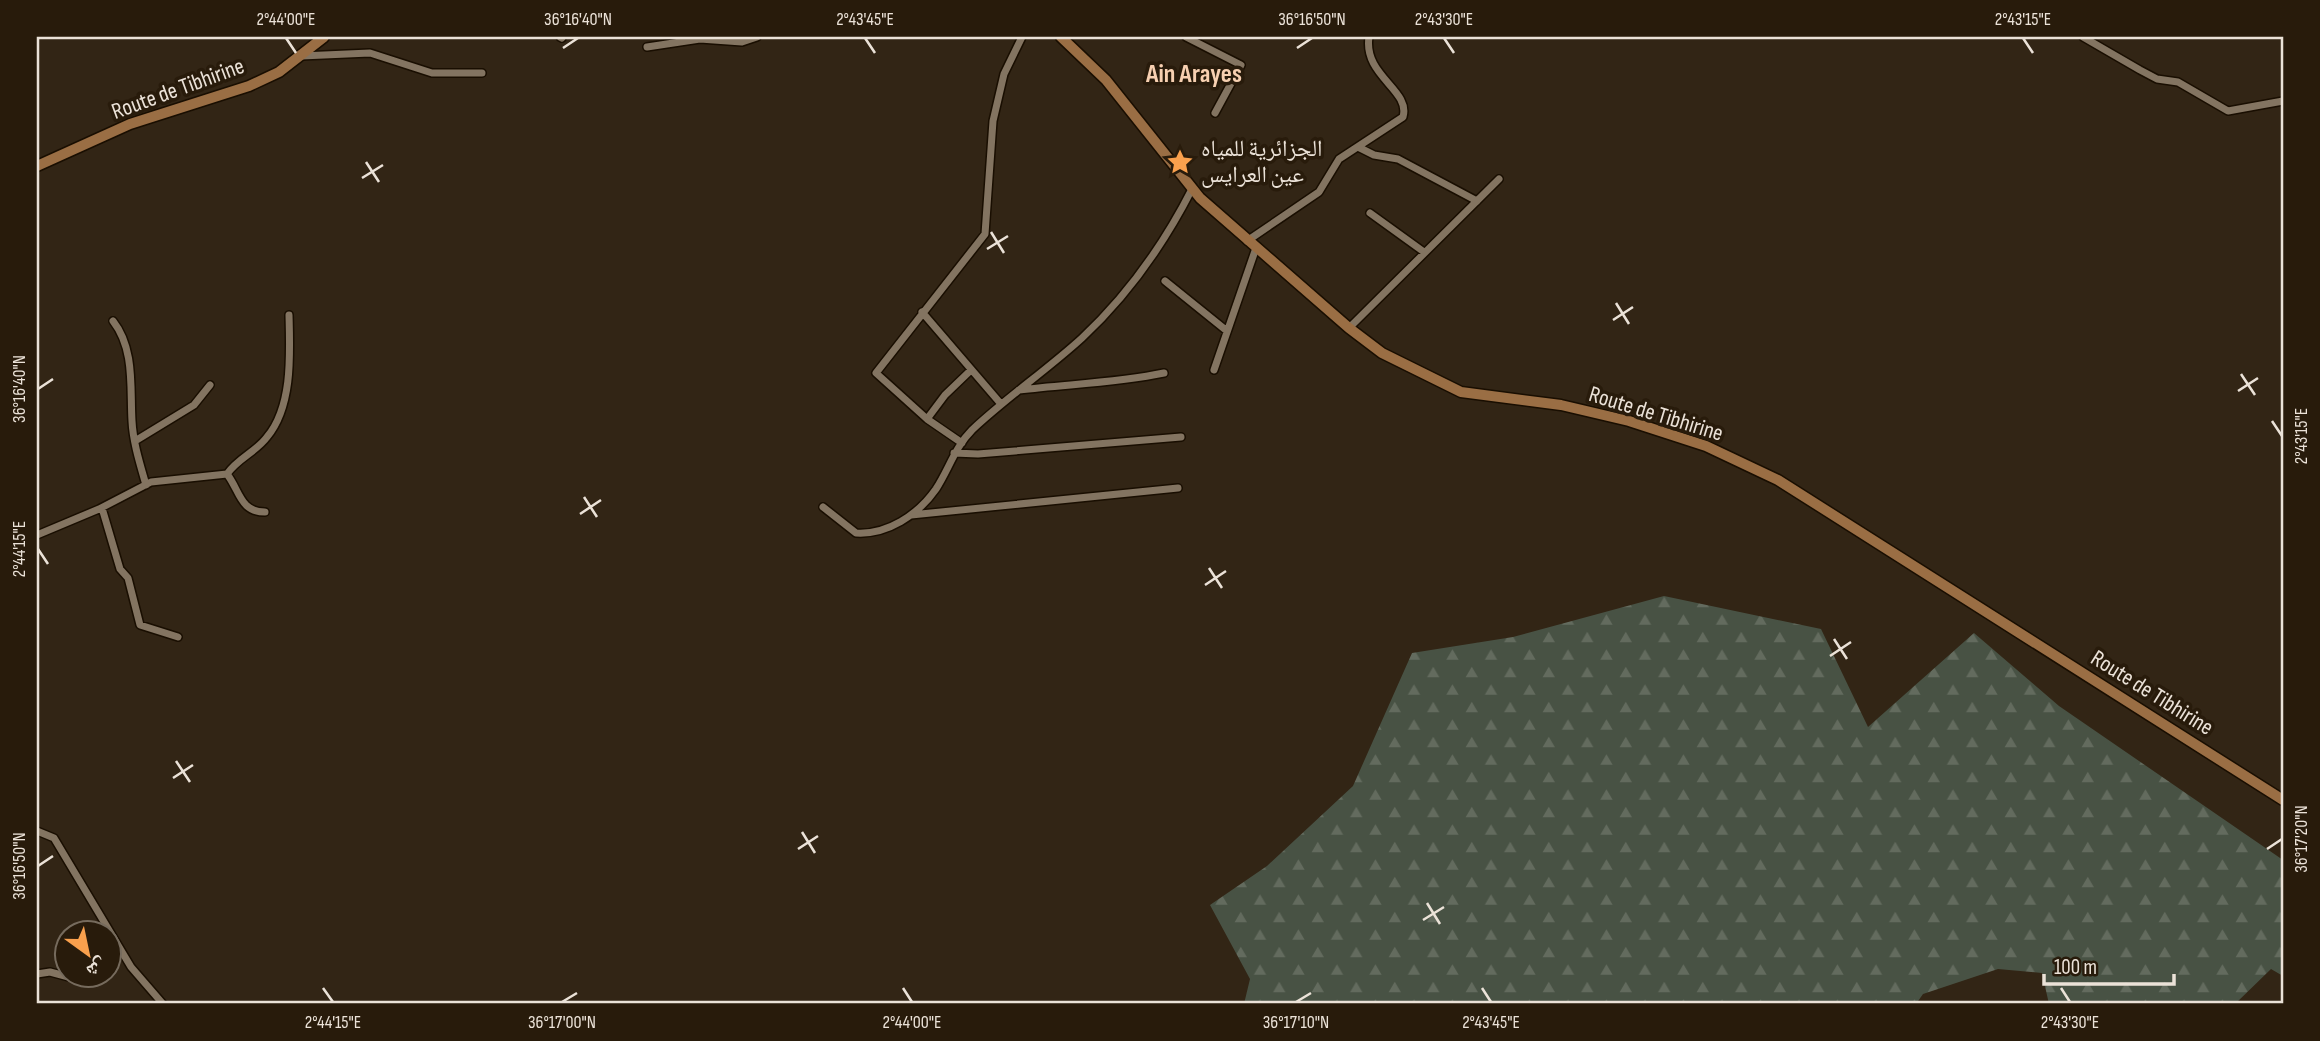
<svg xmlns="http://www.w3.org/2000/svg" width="2320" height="1041" viewBox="0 0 2320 1041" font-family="'Sofia Sans Condensed','Noto Naskh Arabic',sans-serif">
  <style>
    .forest { fill: url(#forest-firs) }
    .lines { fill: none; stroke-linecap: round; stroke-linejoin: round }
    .street-casing { stroke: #190e01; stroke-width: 10 }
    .secondary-casing { stroke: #190e01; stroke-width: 13 }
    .street { stroke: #837461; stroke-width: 7 }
    .secondary { stroke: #9a6e44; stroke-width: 10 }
    .ticks { fill: none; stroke: #ebe2d8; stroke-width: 2.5 }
    .labels { text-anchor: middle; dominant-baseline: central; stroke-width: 7; stroke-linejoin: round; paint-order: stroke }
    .street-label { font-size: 23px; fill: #ebe2d8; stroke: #281b0b }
    .poi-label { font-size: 23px; fill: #ebe2d8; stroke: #281b0b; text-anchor: start }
    .quarter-label { font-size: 26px; font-weight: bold; fill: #f7d0b1; stroke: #281b0b }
    .neatline { fill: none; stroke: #ebe2d8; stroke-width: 2.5 }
    .ticks-label { font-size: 18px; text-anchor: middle; fill: #ebe2d8 }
  </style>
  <defs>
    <pattern id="forest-firs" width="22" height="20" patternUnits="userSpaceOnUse" patternTransform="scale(1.75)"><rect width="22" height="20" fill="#485244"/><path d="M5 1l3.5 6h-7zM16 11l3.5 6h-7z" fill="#636b5e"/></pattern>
  </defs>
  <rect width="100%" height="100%" fill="#322515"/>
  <path class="forest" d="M1664 596 1821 629 1868 727 1974 633 2059 706 2283 860V976L2271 969 2235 1004H2049L2042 973 1998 969 1923 994 1916 1004H1244L1250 979 1210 905 1267 866 1353 786 1412 653 1513 637Z"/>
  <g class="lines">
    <g class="street-casing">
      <path id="street" d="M560 37 562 38
        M1186 37 1241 65 1215 113
        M2083 37 2140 70 2157 79 2178 82 2228 111 2283 101
        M647 47 700 39 742 42 757 37
        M301 56 370 53 432 73H482
        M1358 147 1374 155 1398 159 1477 201
        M1370 213 1424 252
        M1247 241 1319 192 1339 159 1403 117C1411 90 1363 76 1369 37
        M1165 281 1227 331
        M922 312 1001 404
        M113 321C135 349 130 388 132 421 133 442 140 464 146 485
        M1349 328 1499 179
        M1214 370 1256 248
        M1019 390C1068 384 1116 383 1164 373
        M927 419 945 395 971 370
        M135 441 194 405 210 385
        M962 443 927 419 876 373 985 234 993 121 1004 74 1022 37
        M954 453 978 454 1181 437
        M227 474C240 491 240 512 265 512
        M823 507 856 533C887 535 918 515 936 489 949 469 955 447 972 430 1007 397 1047 370 1082 338 1128 295 1164 244 1192 189
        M102 508 120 569 128 578 140 625 178 637
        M911 515 1178 488
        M37 535 99 509 151 482 227 474C238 458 256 452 267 437 293 406 290 353 289 315
        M37 831 54 838 131 967 163 1004
        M108 956 119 947
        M37 974 50 972 80 980 87 974"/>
    </g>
    <g class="secondary-casing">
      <path id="secondary" d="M1061 37 1106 80 1200 198 1349 328 1382 353 1461 392 1561 405 1629 421 1706 446 1778 480 2283 800
        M37 166 130 124 249 86 279 72 324 37"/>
    </g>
    <use href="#street" class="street"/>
    <use href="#secondary" class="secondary"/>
  </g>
  <path class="ticks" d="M286 38 296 53M865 38 875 53M1444 38 1454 53M2023 38 2033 53M563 48 578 38M1297 48 1312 38M366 162 379 182M362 178 383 165M991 232 1004 253M987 249 1008 236M1616 303 1629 324M1613 320 1633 307M2241 374 2255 395M38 389 53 379M2238 391 2258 378M2272 421 2282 436M584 497 597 517M580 514 601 500M38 549 48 564M1209 568 1222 588M1205 585 1226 571M1834 639 1847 659M1830 656 1851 642M176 761 190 782M173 778 193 765M802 832 815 853M798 849 818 836M2267 849 2282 839M38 866 53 856M1427 903 1440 924M1423 920 1444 907M323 988 333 1002M903 988 912 1002M1482 988 1491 1002M2061 988 2070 1002M562 1002 577 993M1296 1002 1311 993"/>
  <defs>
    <g id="sight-bare" transform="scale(2.1)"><path d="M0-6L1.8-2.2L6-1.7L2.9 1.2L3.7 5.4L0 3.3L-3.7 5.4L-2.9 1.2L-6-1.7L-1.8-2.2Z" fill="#f9a04d" stroke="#281b0b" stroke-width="2.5" paint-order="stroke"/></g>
  </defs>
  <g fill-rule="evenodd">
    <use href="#sight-bare" x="1180" y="162"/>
  </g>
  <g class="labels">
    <g class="street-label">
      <text transform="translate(178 89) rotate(-20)">Route de Tibhirine</text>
      <text transform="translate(1656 414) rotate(17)">Route de Tibhirine</text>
      <text transform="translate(2152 693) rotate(32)">Route de Tibhirine</text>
    </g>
    <g class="poi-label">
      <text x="1201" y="149">الجزائرية للمياه<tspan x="1201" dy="26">عين العرايس</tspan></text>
    </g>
    <g class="quarter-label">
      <text x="1194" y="74">Ain Arayes</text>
    </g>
  </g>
  <rect width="2320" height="1041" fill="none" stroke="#281b0b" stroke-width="77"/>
  <g transform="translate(88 954) rotate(147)"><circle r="33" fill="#281b0b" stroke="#766b5d" stroke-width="2"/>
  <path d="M0-5L12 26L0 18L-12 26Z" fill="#f9a04d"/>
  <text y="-10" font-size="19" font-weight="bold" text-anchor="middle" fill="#ebe2d8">ش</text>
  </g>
  <path d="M2044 974v10h130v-10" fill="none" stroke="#ebe2d8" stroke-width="3.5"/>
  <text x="2054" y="974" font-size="21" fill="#ebe2d8" stroke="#281b0b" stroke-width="5" paint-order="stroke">100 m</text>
  <rect x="38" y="38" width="2244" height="964" class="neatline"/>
  <g class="ticks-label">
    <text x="286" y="25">2°44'00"E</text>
    <text x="578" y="25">36°16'40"N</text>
    <text x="865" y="25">2°43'45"E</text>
    <text x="1312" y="25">36°16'50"N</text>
    <text x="1444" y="25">2°43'30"E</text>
    <text x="2023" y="25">2°43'15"E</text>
    <text transform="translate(19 389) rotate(-90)" y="6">36°16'40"N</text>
    <text transform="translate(2301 436) rotate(-90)" y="6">2°43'15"E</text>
    <text transform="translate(19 549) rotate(-90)" y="6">2°44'15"E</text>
    <text transform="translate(2301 839) rotate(-90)" y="6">36°17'20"N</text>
    <text transform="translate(19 866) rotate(-90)" y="6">36°16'50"N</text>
    <text x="333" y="1028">2°44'15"E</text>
    <text x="562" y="1028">36°17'00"N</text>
    <text x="912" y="1028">2°44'00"E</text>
    <text x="1296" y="1028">36°17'10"N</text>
    <text x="1491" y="1028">2°43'45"E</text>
    <text x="2070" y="1028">2°43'30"E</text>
  </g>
</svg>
